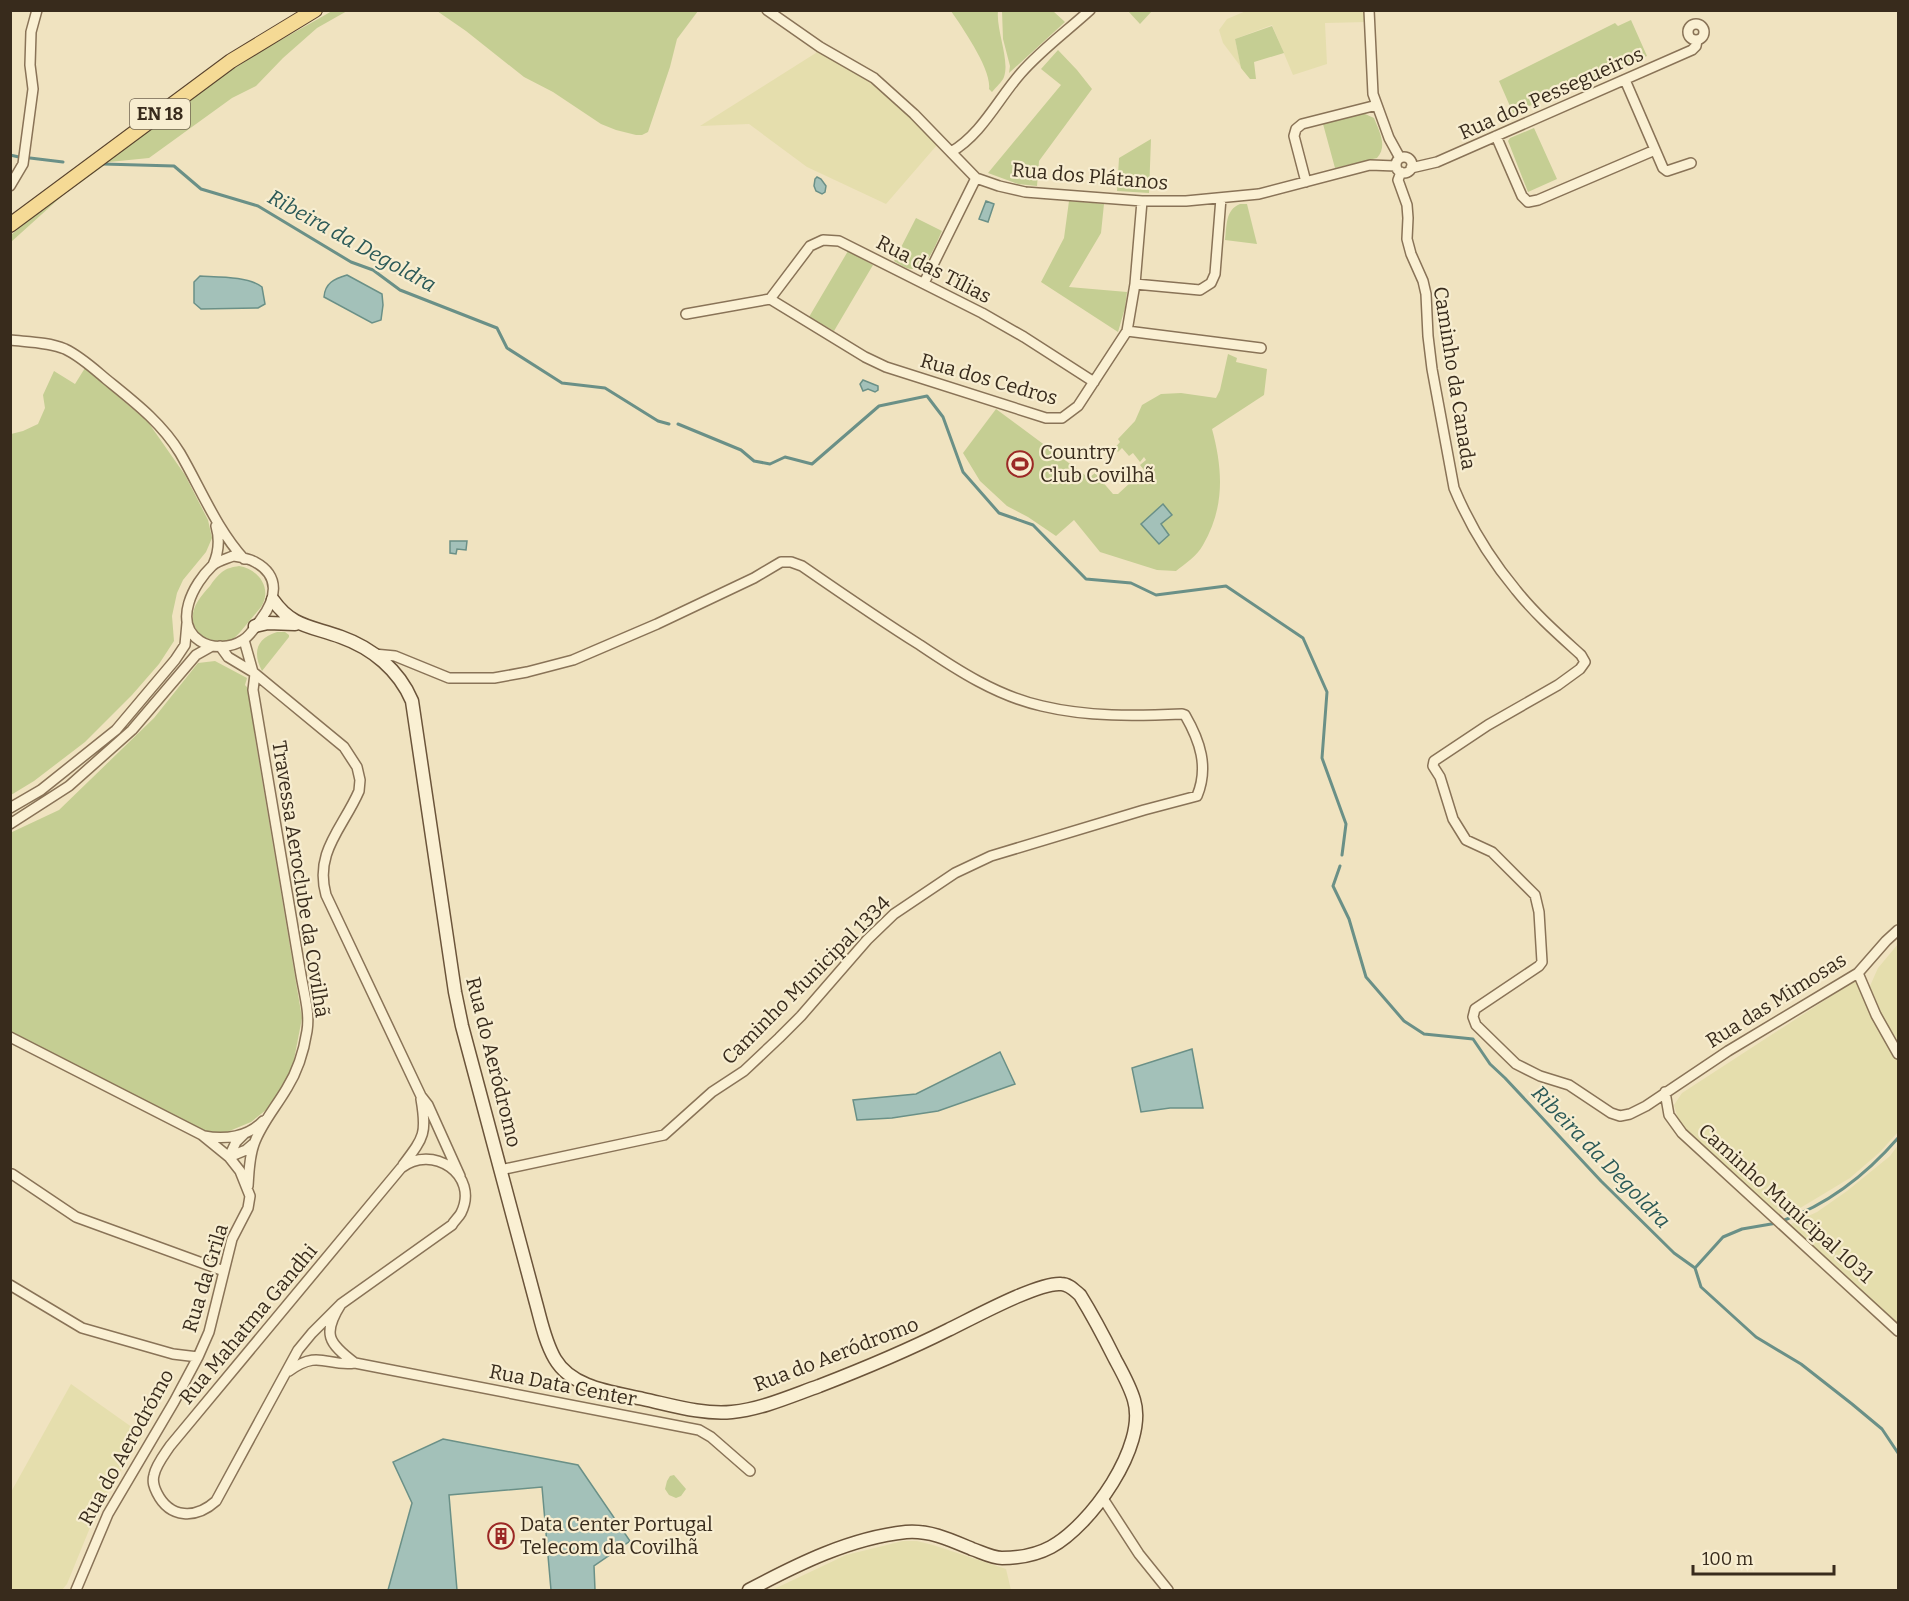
<svg xmlns="http://www.w3.org/2000/svg" width="1909" height="1601" viewBox="0 0 1909 1601" font-family="Bitter,serif">
  <style>
    .farmland { fill: #e5dead }
    .green { fill: #c5ce93 }
    .water { fill: #a3c1b9; stroke: #6a9087; stroke-width: 1.5 }
    .lines { fill: none; stroke-linecap: round; stroke-linejoin: round }
    .stream { stroke: #6a9087; stroke-width: 3 }
    .street-casing { stroke: #897357; stroke-width: 12 }
    .secondary-casing { stroke: #6b543a; stroke-width: 15 }
    .primary-casing { stroke: #57412c; stroke-width: 16 }
    .street { stroke: #faf0d3; stroke-width: 9 }
    .secondary { stroke: #faf0d3; stroke-width: 12 }
    .primary { stroke: #f5da95; stroke-width: 14 }
    .labels { text-anchor: middle; dominant-baseline: central; stroke-width: 4.5; stroke-linejoin: round; paint-order: stroke }
    .shield { fill: #f7edd0; stroke: #716552; stroke-width: 1.5 }
    .shield-label { font-size: 18px; font-weight: bold; fill: #382b1c }
    .street-label { font-size: 20px; fill: #382b1c; stroke: #f7edd0 }
    .poi-label { font-size: 20px; fill: #382b1c; stroke: #f7edd0; text-anchor: start }
    .water-label { font-size: 21px; font-style: italic; fill: #2b5957; stroke: #f7edd0 }
  </style>
  <rect width="100%" height="100%" fill="#f0e3c0"/>
  <path class="farmland" d="M1246 11H1367L1368 22 1325 23 1327 64 1293 75 1272 25 1235 39 1241 67 1223 43 1219 30 1227 19Z
    M819 51 864 77 927 132 937 145 886 204 807 167 749 124 700 126Z
    M1898 944V1041L1884 1019 1870 986 1878 968Z
    M1856 980 1885 1039 1898 1060V1132L1880 1152 1850 1178 1792 1213 1777 1214 1680 1125 1674 1105 1682 1093Z
    M1898 1145V1325L1789 1225 1817 1212 1847 1191 1890 1156Z
    M71 1384 143 1435 98 1508 67 1584 62 1590H11V1492Z
    M903 1541H917L933 1545 1006 1569 1011 1590H926L916 1589 909 1590H772L846 1555Z"/>
  <path class="green" d="M332 11H347L317 28 283 58 256 86 232 98 149 158 109 162 62 196 11 242V235C85 171 165 111 249 59 276 42 304 27 332 11Z
    M437 11H698L677 39 670 67 648 132 642 135H636L616 130 601 124 553 92 524 77 466 31Z
    M951 11H998C996 30 1010 60 1004 77 1002 82 996 87 992 92L989 89C992 70 962 27 951 11Z
    M1002 11H1053L1065 22 1009 73 1010 66 1003 39Z
    M1128 11H1152L1140 24Z
    M1631 20 1647 56 1513 113 1499 81 1615 23 1618 26Z
    M1272 26 1284 53 1254 62 1256 79H1250L1241 68 1235 39Z
    M1058 50 1077 70 1092 89 1039 161 1037 186 1018 184 988 173 1061 85 1041 69Z
    M1363 113 1374 118C1379 131 1388 146 1377 158L1335 168 1323 124Z
    M1534 128 1557 179 1528 192 1508 141 1510 138Z
    M1151 139 1149 193 1117 191 1119 158Z
    M1069 201 1104 204 1101 233 1069 287 1127 292 1125 308 1118 332 1041 282 1064 238Z
    M1240 204H1247L1257 244 1225 240C1227 226 1225 210 1240 204Z
    M916 218 942 231C936 243 928 269 912 269 906 269 899 264 894 261Z
    M848 251 873 265 834 331 809 317Z
    M1228 354 1237 358 1236 362 1267 369 1264 395 1212 429C1223 470 1225 507 1203 545 1197 556 1185 564 1176 571L1157 570 1100 552 1074 520 1056 536 1028 517 1007 506 980 481 963 453 996 409 1089 478 1095 473 1113 494H1118L1144 470 1140 465 1146 460 1144 457 1140 462 1133 453 1129 456 1122 448 1118 452 1116 450 1114 452 1113 450 1120 442 1118 439 1135 421 1142 405 1161 394 1181 393 1216 398 1220 390Z
    M85 368 148 422 185 475 208 520 212 538 206 552 183 580 177 593 172 616 174 641 159 664 132 695 85 742 34 781 11 795V434L23 431 38 424 45 408 43 395 54 371 75 384Z
    M239 566C258 569 273 588 261 607 256 613 251 619 246 625 240 632 234 641 225 642 221 643 211 642 207 641 202 639 199 635 197 631 186 614 198 599 210 586 213 581 217 576 222 572 227 568 233 567 239 566Z
    M277 632H285L289 635V637L262 671C252 652 257 638 277 632Z
    M215 661 247 678 245 685 255 696 253 704 254 732 302 1018 292 1070 271 1106 251 1122 227 1132 211 1135 11 1035 10 833 59 810 154 718 198 663Z
    M674 1475 686 1489 681 1496 676 1498 669 1495 665 1489 667 1481 670 1476Z"/>
  <path class="water" d="M817 177 821 179 826 186 825 192 822 194 816 191 814 186 815 179Z
    M986 201 994 204 988 222 979 219Z
    M347 275 382 294 383 305 381 320 372 323 324 297C325 283 334 279 347 275Z
    M200 276C217 277 248 276 262 287L265 304 258 308 201 309 194 303V282Z
    M863 380 878 386V390L875 392 868 389 863 391 860 384Z
    M1163 504 1172 515 1161 524 1169 535 1159 544 1141 524Z
    M450 541H467L466 550 457 549 456 554 450 553Z
    M1192 1049 1203 1108H1170L1141 1112 1132 1068Z
    M1000 1052 1015 1084 938 1111 892 1118 857 1120 853 1100 916 1094Z
    M443 1439 578 1465 630 1541 594 1566 595 1590H551L542 1487 449 1495 457 1590H388L412 1503 393 1462Z"/>
  <g class="lines">
    <path class="stream" d="M10 155 19 157
      M30 158 63 162
      M103 164 174 166 201 189 258 206 351 262 373 270 400 290 497 328 507 348 562 383 605 388 658 421 669 424
      M678 424 741 450 754 461 770 464 785 457 812 464 879 406 927 396 943 417 963 472 999 513 1033 525 1086 579 1131 583 1156 595 1226 586 1303 638 1327 692 1322 758 1346 824 1342 855
      M1340 866 1333 886 1349 919 1366 977 1404 1021 1424 1034 1473 1039 1490 1064 1505 1078 1601 1181 1674 1253 1695 1268 1701 1287 1756 1337 1801 1364 1852 1404 1882 1429 1898 1453
      M1782 1221C1829 1204 1866 1175 1898 1138
      M1695 1268 1723 1237 1742 1229 1777 1223"/>
    <g class="street-casing">
      <path id="street" d="M767 10 820 47 874 78 914 114 976 178 999 186 1025 192 1142 201H1186L1259 194 1370 165 1396 166
        M1369 10 1373 94 1389 138 1400 158
        M1688 32a8 8 0 1 1 16 0a8 8 0 1 1-16 0Z
        M1625 80 1663 168 1667 171 1691 163
        M1496 136 1522 196 1528 202 1538 200 1655 150
        M951 152C982 134 998 99 1021 73 1041 50 1067 31 1090 10
        M1396 165a8 8 0 1 1 16 0a8 8 0 1 1-16 0Z
        M1411 168 1437 162 1692 50 1696 46 1697 40
        M1401 172 1398 180 1407 205 1408 218 1407 239 1411 254 1423 281 1426 294 1428 336 1432 369 1454 488C1469 524 1491 560 1516 590 1535 614 1559 635 1581 655L1585 662 1580 669 1558 685 1488 725 1434 761 1433 766 1440 777 1453 819 1466 840 1492 852 1535 895 1539 912 1542 962 1539 966 1475 1009 1473 1017 1476 1025 1516 1064 1540 1076 1569 1085 1611 1113 1620 1116 1630 1114 1646 1106 1728 1051 1858 973 1886 941 1898 930
        M1306 182 1294 136 1296 129 1302 124 1377 105
        M10 186 23 164 33 89 30 65 31 32 37 10
        M924 283 976 178
        M1135 284 1200 290 1211 283 1215 274 1221 198
        M770 299 810 246 823 240 839 241 982 313 1024 337 1094 382
        M686 314 770 299 865 357 886 367 1046 418H1062L1078 406 1127 331 1135 284 1142 201
        M1127 331 1261 348
        M10 340C28 342 48 342 65 349 80 356 93 368 106 379 133 401 161 422 180 453 201 489 216 528 244 559
        M233 556C239 557 248 558 255 562 281 576 276 599 261 619 256 626 250 636 243 640 231 648 212 649 200 641 172 623 194 583 212 566 217 561 226 559 233 556Z
        M213 565C219 552 220 540 216 526
        M244 640 253 672
        M220 646 228 657 253 672 344 747 357 767 360 780 359 791C343 828 314 852 326 895L421 1096 428 1105 460 1176
        M374 654 395 656 449 678H494L527 672 573 660 657 624 754 578 781 562H791L802 566C841 593 880 620 920 645 957 670 997 696 1042 706 1088 717 1135 716 1182 714L1185 715C1200 741 1209 767 1197 796L1144 810 991 856 955 873 894 914 867 940 801 1016 779 1038 744 1071 712 1092 664 1135 500 1170
        M10 808 41 790 116 730 175 660 185 645 187 623
        M10 824 69 786 132 730 196 655 212 646
        M1858 973 1876 1015 1898 1054
        M10 1037 202 1135 229 1157 240 1171 250 1196 248 1208 232 1239 209 1332 198 1357 173 1354 82 1328 10 1285
        M1665 1092 1669 1115 1682 1133 1898 1331
        M204 1136C225 1140 248 1137 263 1121
        M229 1157 246 1150 253 1144
        M229 1157 236 1142 244 1134
        M403 1165C424 1137 427 1134 421 1099
        M12 1174 76 1217 224 1271
        M248 1186C249 1172 249 1158 254 1144 261 1124 276 1107 287 1088 297 1072 304 1050 307 1031 310 1013 304 993 301 975L253 690 255 674
        M341 1304 312 1333 298 1350 216 1501C196 1519 170 1519 157 1493 154 1487 152 1482 154 1475 156 1465 164 1455 170 1446L401 1168C432 1143 480 1175 461 1213 459 1217 454 1221 452 1225L341 1304C322 1334 328 1343 355 1363
        M289 1371C319 1349 327 1367 355 1363L699 1430 711 1437 750 1471
        M1102 1497 1139 1554 1168 1590
        M76 1590 108 1514 174 1402 198 1357"/>
    </g>
    <g class="secondary-casing">
      <path id="secondary" d="M273 600C292 627 311 626 341 637 372 648 399 670 412 701L455 992 462 1026 536 1303C541 1321 545 1342 555 1359 572 1388 612 1392 643 1399 671 1405 703 1415 732 1412 762 1409 791 1396 819 1386 863 1369 906 1351 948 1330 971 1319 1038 1282 1061 1284 1069 1284 1074 1290 1080 1295 1093 1316 1104 1337 1115 1359 1122 1372 1130 1386 1134 1400 1148 1446 1090 1526 1051 1547 1036 1555 1018 1558 1002 1558 992 1558 981 1552 972 1549 951 1540 930 1530 906 1532 850 1538 798 1564 749 1590
        M255 626 268 623 295 624"/>
    </g>
    <g class="primary-casing">
      <path id="primary" d="M10 225 231 61 315 10"/>
    </g>
    <use href="#street" class="street"/>
    <use href="#secondary" class="secondary"/>
    <use href="#primary" class="primary"/>
  </g>
  <defs>
    <g id="stadium-ring" transform="scale(1.35)"><circle r="9.5" fill="#f7edd0" stroke="#9b2825" stroke-width="1.5"/><path d="M0-5a6.5 5 0 1 0 0 10a6.5 5 0 1 0 0-10ZM-3.5-1.8h7v3.6h-7Z" fill="#9b2825"/></g>
    <g id="building-ring" transform="scale(1.35)"><circle r="9.5" fill="#f7edd0" stroke="#9b2825" stroke-width="1.5"/><path d="M-4-6H4V6H1V3H-1V6H-4ZM-2.5-4.3h1.7v1.8h-1.7ZM.8-4.3h1.7v1.8H.8ZM-2.5-1h1.7V.8h-1.7ZM.8-1h1.7V.8H.8Z" fill="#9b2825"/></g>
  </defs>
  <g fill-rule="evenodd">
    <use href="#stadium-ring" x="1020" y="464"/>
    <use href="#building-ring" x="501" y="1536"/>
  </g>
  <g class="labels">
    <rect class="shield" x="130" y="99" width="60" height="30" rx="4.5"/>
    <g class="shield-label">
      <text x="160" y="114">EN 18</text>
    </g>
    <g class="street-label">
      <text transform="translate(1551 93) rotate(-24)">Rua dos Pessegueiros</text>
      <text transform="translate(1090 176) rotate(5)">Rua dos Plátanos</text>
      <text transform="translate(934 269) rotate(27)">Rua das Tílias</text>
      <text transform="translate(1455 378) rotate(81)">Caminho da Canada</text>
      <text transform="translate(989 379) rotate(16)">Rua dos Cedros</text>
      <text transform="translate(301 879) rotate(81)">Travessa Aeroclube da Covilhã</text>
      <text transform="translate(806 980) rotate(-45)">Caminho Municipal 1334</text>
      <text transform="translate(1776 1000) rotate(-32)">Rua das Mimosas</text>
      <text transform="translate(494 1062) rotate(76)">Rua do Aeródromo</text>
      <text transform="translate(1786 1203) rotate(42)">Caminho Municipal 1031</text>
      <text transform="translate(205 1278) rotate(-73)">Rua da Grila</text>
      <text transform="translate(248 1324) rotate(-50)">Rua Mahatma Gandhi</text>
      <text transform="translate(836 1354) rotate(-21)">Rua do Aeródromo</text>
      <text transform="translate(563 1385) rotate(11)">Rua Data Center</text>
      <text transform="translate(126 1447) rotate(-61)">Rua do Aerodrómo</text>
    </g>
    <g class="poi-label">
      <text x="1040" y="452">Country<tspan x="1040" dy="23">Club Covilhã</tspan></text>
      <text x="520" y="1524">Data Center Portugal<tspan x="520" dy="23">Telecom da Covilhã</tspan></text>
    </g>
    <g class="water-label">
      <text transform="translate(352 241) rotate(29)">Ribeira da Degoldra</text>
      <text transform="translate(1601 1157) rotate(46)">Ribeira da Degoldra</text>
    </g>
  </g>
  <rect width="1909" height="1601" fill="none" stroke="#382b1c" stroke-width="24"/>
  <path d="M1693 1565v9h141v-9" fill="none" stroke="#382b1c" stroke-width="3"/>
  <text x="1702" y="1565" font-size="18" fill="#382b1c" stroke="#f7edd0" stroke-width="4.5" paint-order="stroke">100 m</text>
</svg>
